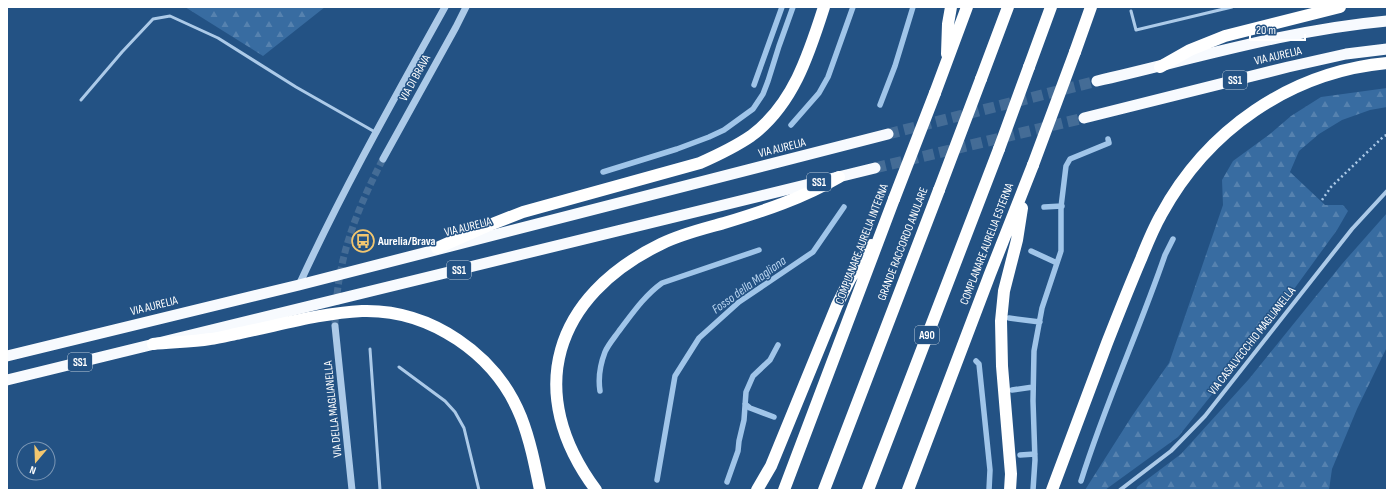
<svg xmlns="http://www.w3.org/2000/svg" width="1394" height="497" viewBox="0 0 1394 497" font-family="'Sofia Sans Condensed',sans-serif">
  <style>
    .forest { fill: url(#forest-firs) }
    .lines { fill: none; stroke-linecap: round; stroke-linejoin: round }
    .stream { stroke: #a0c5e9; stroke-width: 5.5 }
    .tertiary-tunnel { stroke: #446c96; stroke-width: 7; stroke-dasharray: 7 3.5; stroke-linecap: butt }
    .trunk-tunnel { stroke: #446c96; stroke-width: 11; stroke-dasharray: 11 5.5; stroke-linecap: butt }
    .path { stroke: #accae8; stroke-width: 2.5; stroke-dasharray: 2 3; stroke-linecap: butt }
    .service { stroke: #accae8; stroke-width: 3 }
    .minor { stroke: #accae8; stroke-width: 4 }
    .tertiary { stroke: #accae8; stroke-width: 7 }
    .trunk { stroke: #f7fafe; stroke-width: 11 }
    .motorway { stroke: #fff; stroke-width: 12 }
    .motorway-bridge { stroke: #fff; stroke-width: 12 }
    .labels { text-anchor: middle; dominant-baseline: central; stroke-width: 3; stroke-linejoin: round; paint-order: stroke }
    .shield { fill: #235284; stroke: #bdcbda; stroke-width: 1 }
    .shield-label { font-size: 11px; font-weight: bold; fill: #fff }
    .street-label { font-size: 12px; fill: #fff; stroke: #235284 }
    .poi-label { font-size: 12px; font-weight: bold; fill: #fff; stroke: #235284; text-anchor: start }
    .water-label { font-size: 13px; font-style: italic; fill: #b8d4f0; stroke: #235284 }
  </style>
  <defs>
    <pattern id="forest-firs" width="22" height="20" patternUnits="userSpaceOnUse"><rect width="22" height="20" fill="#386ca1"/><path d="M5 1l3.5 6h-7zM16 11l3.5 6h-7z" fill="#5682af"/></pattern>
  </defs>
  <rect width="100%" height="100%" fill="#235284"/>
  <path class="forest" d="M185 7H325L263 56Z
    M1387 88V107L1370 110 1342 120 1319 134 1299 151 1290 172 1325 205H1343L1348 211 1337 230 1273 318 1178 437 1105 490H1085L1132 416 1169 363 1223 205 1222 180 1233 161 1270 134 1291 116 1321 97Z
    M1387 213V347L1357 409 1332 469 1329 490H1136L1137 487 1181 454 1249 379 1342 264Z"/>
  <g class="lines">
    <path class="stream" d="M754 85 782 7
      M880 105 895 66 913 7
      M791 125 819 93 828 77 853 7
      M603 172 677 149 709 137 724 130 753 109 763 94 768 81 779 46 793 7
      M1044 207 1062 206
      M1031 251 1057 263
      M1009 318 1040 322
      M976 361 979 364 990 470 989 490
      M1012 390 1033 387
      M600 391C598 378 600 365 605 352 608 345 614 338 619 331 632 314 644 296 662 283L759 250
      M745 404 750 408 774 417
      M1020 455 1035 454
      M657 480 675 376 699 338 739 302 813 252 844 207
      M1081 481C1105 404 1139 331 1165 255L1173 239
      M727 482 738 451 739 441 744 420 746 392 753 376 770 360 778 345
      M1033 490 1035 460 1033 401 1034 351 1042 308 1061 251V207L1066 166 1070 159 1109 143 1108 139"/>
    <path class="tertiary-tunnel" d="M335 326C336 263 354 215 383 159"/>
    <path class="trunk-tunnel" d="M888 134 1097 81
      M875 168 1084 118"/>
    <path class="path" d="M1322 200 1331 187 1384 136 1387 135"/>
    <path class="service" d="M1131 11 1136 30 1232 7
      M81 100 122 52 153 19 170 16 218 38 296 87 375 132
      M370 349 380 490
      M399 367 445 401 455 412 464 428 479 490"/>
    <path class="minor" d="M1120 490 1171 451 1205 416 1352 229 1387 191"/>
    <path class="tertiary" d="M383 159 456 27 466 7
      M299 285C343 189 394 99 445 7
      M335 326 352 490"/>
    <path class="trunk" d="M1097 81C1193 59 1288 30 1387 21
      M1084 118 1288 67 1346 54 1387 49
      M7 356 299 285 888 134
      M7 380 875 168"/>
    <path class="motorway" d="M1075 52 1091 7
      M947 54 948 24 951 7
      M1029 67 1051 7
      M1160 67 1190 50 1225 36 1340 7
      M981 79 1008 7
      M935 93 967 7
      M437 248 487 226 523 212 700 163C718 155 735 147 751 136 793 105 809 54 824 7
      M153 344C172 342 192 342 210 339 220 338 230 335 240 333 280 325 321 313 362 311 430 309 496 354 521 417 530 440 535 465 540 490
      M596 490C523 392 554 296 661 244 681 234 703 229 724 223 764 211 803 198 839 177
      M757 490 771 466 837 305 850 279 871 245
      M784 490 894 199
      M824 490 939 190
      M868 490 999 149
      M908 490 990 274 1033 165
      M1010 490 1011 474 1002 366 1001 321 1004 291 1017 240 1022 208
      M1052 490C1070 441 1089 392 1107 343 1118 315 1129 287 1141 259 1147 244 1153 229 1161 215 1207 130 1290 72 1387 63"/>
    <path class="motorway-bridge" d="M999 149 1029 67
      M1033 165 1075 52
      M939 190 981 79
      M894 199 935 93"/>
  </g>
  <defs>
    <g id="bus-ring" transform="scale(1.15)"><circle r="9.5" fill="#235284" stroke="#f3c76f" stroke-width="1.5"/><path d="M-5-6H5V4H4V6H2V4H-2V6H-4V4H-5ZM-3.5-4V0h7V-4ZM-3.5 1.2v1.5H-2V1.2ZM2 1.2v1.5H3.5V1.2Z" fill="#f3c76f"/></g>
  </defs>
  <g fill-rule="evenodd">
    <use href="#bus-ring" x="363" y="241"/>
  </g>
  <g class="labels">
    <g class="shield">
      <rect x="1223" y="71" width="24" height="18" rx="3"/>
      <rect x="807" y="173" width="24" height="18" rx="3"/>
      <rect x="447" y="261" width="24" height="18" rx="3"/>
      <rect x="915" y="326" width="24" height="18" rx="3"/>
      <rect x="68" y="353" width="24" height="18" rx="3"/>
    </g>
    <g class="shield-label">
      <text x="1235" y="80">SS1</text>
      <text x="819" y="182">SS1</text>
      <text x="459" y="270">SS1</text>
      <text x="927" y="335">A90</text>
      <text x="80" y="362">SS1</text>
    </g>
    <g class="street-label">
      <text transform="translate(1278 56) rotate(-13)">VIA AURELIA</text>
      <text transform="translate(415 78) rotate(-61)">VIA DI BRAVA</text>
      <text transform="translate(782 148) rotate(-14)">VIA AURELIA</text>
      <text transform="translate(468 227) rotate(-14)">VIA AURELIA</text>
      <text transform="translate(862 244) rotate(-69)">COMPLANARE AURELIA INTERNA</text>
      <text transform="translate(903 244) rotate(-69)">GRANDE RACCORDO ANULARE</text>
      <text transform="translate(987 244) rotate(-69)">COMPLANARE AURELIA ESTERNA</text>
      <text transform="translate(154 306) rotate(-14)">VIA AURELIA</text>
      <text transform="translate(1252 341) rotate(-52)">VIA CASALVECCHIO MAGLIANELLA</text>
      <text transform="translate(333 409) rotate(-96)">VIA DELLA MAGLIANELLA</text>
    </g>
    <g class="poi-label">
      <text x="378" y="241">Aurelia/Brava</text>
    </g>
    <g class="water-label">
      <text transform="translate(749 285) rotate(-36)">Fosso della Magliana</text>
    </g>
  </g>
  <rect width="1394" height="497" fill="none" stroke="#ffffff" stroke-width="16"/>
  <g transform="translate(36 461) rotate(199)"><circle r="19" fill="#235284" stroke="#7b97b5"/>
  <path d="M0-3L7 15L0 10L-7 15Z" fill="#f3c76f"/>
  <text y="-6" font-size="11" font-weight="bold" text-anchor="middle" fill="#ffffff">N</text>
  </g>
  <path d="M1250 34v6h55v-6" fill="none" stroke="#ffffff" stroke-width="2"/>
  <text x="1256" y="34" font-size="12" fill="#ffffff" stroke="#235284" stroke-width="3" paint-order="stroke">20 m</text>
</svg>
